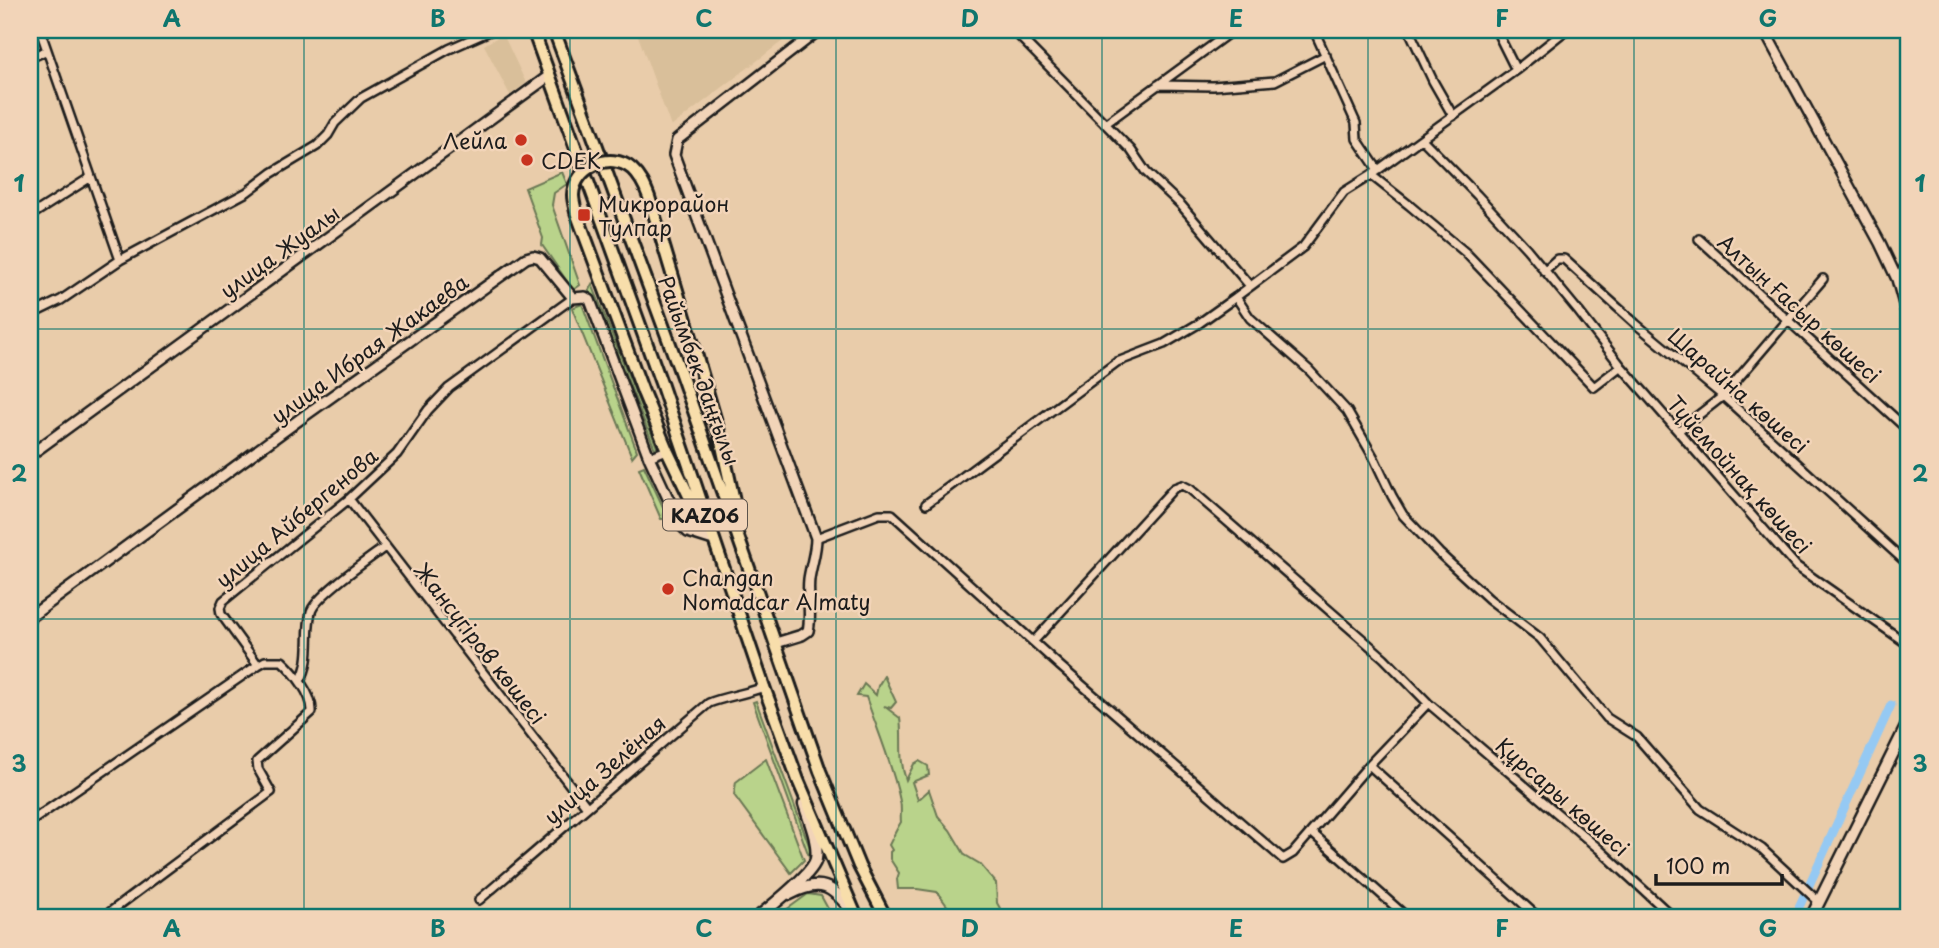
<svg xmlns="http://www.w3.org/2000/svg" width="1939" height="948" viewBox="0 0 1939 948" font-family="'Playpen Sans',sans-serif">
  <style>
    .built { fill: #d9bf9a }
    .green { fill: #b9d38b; stroke: #6a7854; stroke-width: 2 }
    .lines { fill: none; stroke-linecap: round; stroke-linejoin: round }
    .canal { stroke: #95c9f3; stroke-width: 9 }
    .minor-casing { stroke: #1c1c1c; stroke-width: 12 }
    .tertiary-casing { stroke: #1c1c1c; stroke-width: 14 }
    .secondary-casing { stroke: #1c1c1c; stroke-width: 15 }
    .trunk-casing { stroke: #1c1c1c; stroke-width: 16 }
    .minor { stroke: #f2d4b8; stroke-width: 7 }
    .tertiary { stroke: #f2d4b8; stroke-width: 9 }
    .secondary { stroke: #f2d4b8; stroke-width: 10 }
    .trunk { stroke: #f8deab; stroke-width: 10 }
    .trunk-bridge-casing { stroke: #1c1c1c; stroke-width: 16; stroke-linecap: butt }
    .trunk-bridge { stroke: #f8deab; stroke-width: 10 }
    .grid { fill: none; stroke: #0f766e; stroke-width: 2; stroke-opacity: 0.55 }
    .poi-dot { fill: #c8321e; stroke: #f2d4b8; stroke-width: 2.5 }
    .labels { text-anchor: middle; dominant-baseline: central; stroke-width: 5; stroke-linejoin: round; paint-order: stroke }
    .shield { fill: #f2d4b8; stroke: #5c534b; stroke-width: 2 }
    .shield-label { font-size: 19px; font-weight: bold; fill: #1c1c1c }
    .poi-label { font-size: 21px; fill: #1c1c1c; stroke: #f2d4b8; text-anchor: start }
    .street-label { font-size: 21px; fill: #1c1c1c; stroke: #f2d4b8 }
    .neatline { fill: none; stroke: #0f766e; stroke-width: 2.5 }
    .grid-label { font-size: 23px; text-anchor: middle; font-weight: bold; fill: #0f766e }
  </style>
  <rect width="100%" height="100%" fill="#e9ccaa"/>
  <filter id="ink" filterUnits="userSpaceOnUse"><feTurbulence type="fractalNoise" baseFrequency=".0143" numOctaves="2"/><feDisplacementMap in="SourceGraphic" scale="14" xChannelSelector="R" yChannelSelector="G"/><feConvolveMatrix kernelMatrix="1 2 1 2 8 2 1 2 1" color-interpolation-filters="sRGB"/></filter>
  <g filter="url(#ink)">
    <path class="built" d="M636 30H797L671 127Z
      M503 34 526 83 510 95 484 45Z"/>
    <path class="green" d="M562 172 567 184 554 193 552 205 580 285 573 290 542 245 543 238 525 188Z
      M592 284 657 447 655 449 595 298 588 292Z
      M582 304 637 451 632 457 572 308Z
      M644 466 664 509V519H661L639 468Z
      M884 676 896 702 891 708 884 706 900 718C903 740 898 757 906 780L914 764 919 761 928 766 929 775 912 782 918 800 929 790 938 816 950 830 965 855 980 864 996 883 997 903 1005 917 1008 918H956L937 892 917 889H898L897 879 899 873 890 859V852L892 850 889 845C893 837 896 830 901 822 900 815 902 808 900 801 893 766 878 732 866 697L857 696 864 684 876 695 878 686Z
      M756 701 810 848V859L753 702Z
      M766 759 804 860 791 873 734 795 736 782Z
      M808 894 821 896 833 918H775Z"/>
    <g class="lines">
      <path class="canal" d="M1794 918 1891 705"/>
      <g class="minor-casing">
        <path id="minor" d="M40 30 120 260
          M1013 30 1131 150 1146 172 1181 205 1250 286
          M1314 30 1356 123 1357 139 1378 170
          M1409 30 1433 81 1453 116
          M1496 30 1516 70
          M30 58 47 50
          M1158 85 1213 86 1275 81 1326 55
          M1105 124 1233 30
          M1422 139 1477 195 1527 249 1579 312 1621 366 1796 566 1909 645
          M1371 175 1409 205 1466 253 1594 387 1621 366
          M30 216 91 177
          M1699 239 1909 431
          M1544 271 1557 259H1564L1636 324 1723 396 1909 565
          M1897 279 1909 260
          M1236 297 1250 318 1309 370 1347 411 1374 458 1392 496 1403 515 1439 553 1489 599 1540 638 1607 718 1637 737 1700 809 1762 849 1819 902
          M30 315 61 300 120 260 247 192 272 173 317 146 328 135 335 123 361 98 449 49 492 30
          M1678 431 1723 396 1823 279
          M649 457 667 450
          M349 499 587 807
          M926 504 1117 362 1164 344 1198 324 1236 297 1303 247 1344 192 1371 175 1516 70 1566 30
          M816 538 879 514H892L1060 666 1283 859 1293 853 1369 765 1428 703
          M1034 641 1174 488 1182 485 1190 489 1384 658 1428 703 1599 849 1674 918
          M258 665 221 614 220 608 223 601 349 499 397 454 428 410 449 388 573 298
          M300 681C313 659 305 635 311 612 315 596 369 559 385 547
          M1369 765 1539 918
          M30 822 258 665 265 661H282C294 672 313 695 312 712L257 761 258 769 271 792 102 918
          M1311 832 1408 918
          M479 900 709 703C727 696 746 694 764 687"/>
      </g>
      <g class="tertiary-casing">
        <path id="tertiary" d="M1764 30 1880 243 1897 279 1909 322
          M30 455 549 76
          M30 617 307 414 526 258 533 256 540 258 573 298 585 297 590 300 649 457 680 524 688 532 710 539
          M776 643 802 635 808 631C812 614 807 596 809 579 811 565 816 552 816 538L674 155 677 140 819 30"/>
      </g>
      <g class="secondary-casing">
        <path id="secondary" d="M790 894C821 878 832 886 851 910
          M757 918C770 907 813 874 816 859 819 842 809 820 804 804
          M1811 918 1909 721"/>
      </g>
      <g class="trunk-casing">
        <path id="trunk" d="M533 30 661 383 764 687 798 780 857 918
          M554 30 681 374 820 771 859 866 886 918
          M700 367 719 432 736 510
          M643 392 667 450 702 523"/>
      </g>
      <use href="#minor" class="minor"/>
      <use href="#tertiary" class="tertiary"/>
      <use href="#secondary" class="secondary"/>
      <use href="#trunk" class="trunk"/>
      <g class="trunk-bridge-casing">
        <path id="trunk-bridge" d="M643 392 576 212C575 207 573 201 573 195 574 168 610 150 632 169 641 177 645 186 649 197L700 367"/>
      </g>
      <use href="#trunk-bridge" class="trunk-bridge"/>
    </g>
  </g>
  <path class="grid" d="M304 30V918M570 30V918M836 30V918M1102 30V918M1368 30V918M1634 30V918M30 329H1909M30 619H1909"/>
  <g class="poi-dot">
    <circle cx="521" cy="140" r="7"/>
    <circle cx="527" cy="160" r="7"/>
    <rect x="577" y="208" width="14" height="14" rx="3.5"/>
    <circle cx="668" cy="589" r="7"/>
  </g>
  <g class="labels">
    <rect class="shield" x="663" y="499.5" width="84" height="31" rx="5"/>
    <g class="shield-label">
      <text x="705" y="515">KАZ06</text>
    </g>
    <g class="poi-label">
      <text x="507" y="140" text-anchor="end">Лейла</text>
      <text x="541" y="160">CDEK</text>
      <text x="598" y="203">Микрорайон<tspan x="598" dy="24">Тулпар</tspan></text>
      <text x="682" y="577">Changan<tspan x="682" dy="24">Nomadcar Almaty</tspan></text>
    </g>
    <g class="street-label">
      <text transform="translate(279 251) rotate(-36)">улица Жуалы</text>
      <text transform="translate(1800 308) rotate(42)">Алтын Ғасыр көшесі</text>
      <text transform="translate(369 348) rotate(-36)">улица Ибрая Жакаева</text>
      <text transform="translate(700 370) rotate(70)">Райымбек даңғылы</text>
      <text transform="translate(1739 390) rotate(41)">Шарайна көшесі</text>
      <text transform="translate(1740 474) rotate(48)">Түйемойнақ көшесі</text>
      <text transform="translate(296 517) rotate(-40)">улица Айбергенова</text>
      <text transform="translate(481 643) rotate(52)">Жансүгіров көшесі</text>
      <text transform="translate(604 769) rotate(-41)">улица Зелёная</text>
      <text transform="translate(1563 796) rotate(41)">Құрсары көшесі</text>
    </g>
  </g>
  <rect width="1939" height="948" fill="none" stroke="#f2d4b8" stroke-width="77"/>
  <path d="M1656 874v10h126v-10" fill="none" stroke="#1c1c1c" stroke-width="3.5"/>
  <text x="1666" y="874" font-size="21" fill="#1c1c1c" stroke="#f2d4b8" stroke-width="5" paint-order="stroke">100 m</text>
  <rect x="38" y="38" width="1862" height="871" class="neatline"/>
  <g class="grid-label">
    <text x="172" y="27">A</text>
    <text x="438" y="27">B</text>
    <text x="704" y="27">C</text>
    <text x="970" y="27">D</text>
    <text x="1236" y="27">E</text>
    <text x="1502" y="27">F</text>
    <text x="1768" y="27">G</text>
    <text x="19" y="192">1</text>
    <text x="1920" y="192">1</text>
    <text x="19" y="482">2</text>
    <text x="1920" y="482">2</text>
    <text x="19" y="772">3</text>
    <text x="1920" y="772">3</text>
    <text x="172" y="937">A</text>
    <text x="438" y="937">B</text>
    <text x="704" y="937">C</text>
    <text x="970" y="937">D</text>
    <text x="1236" y="937">E</text>
    <text x="1502" y="937">F</text>
    <text x="1768" y="937">G</text>
  </g>
</svg>
